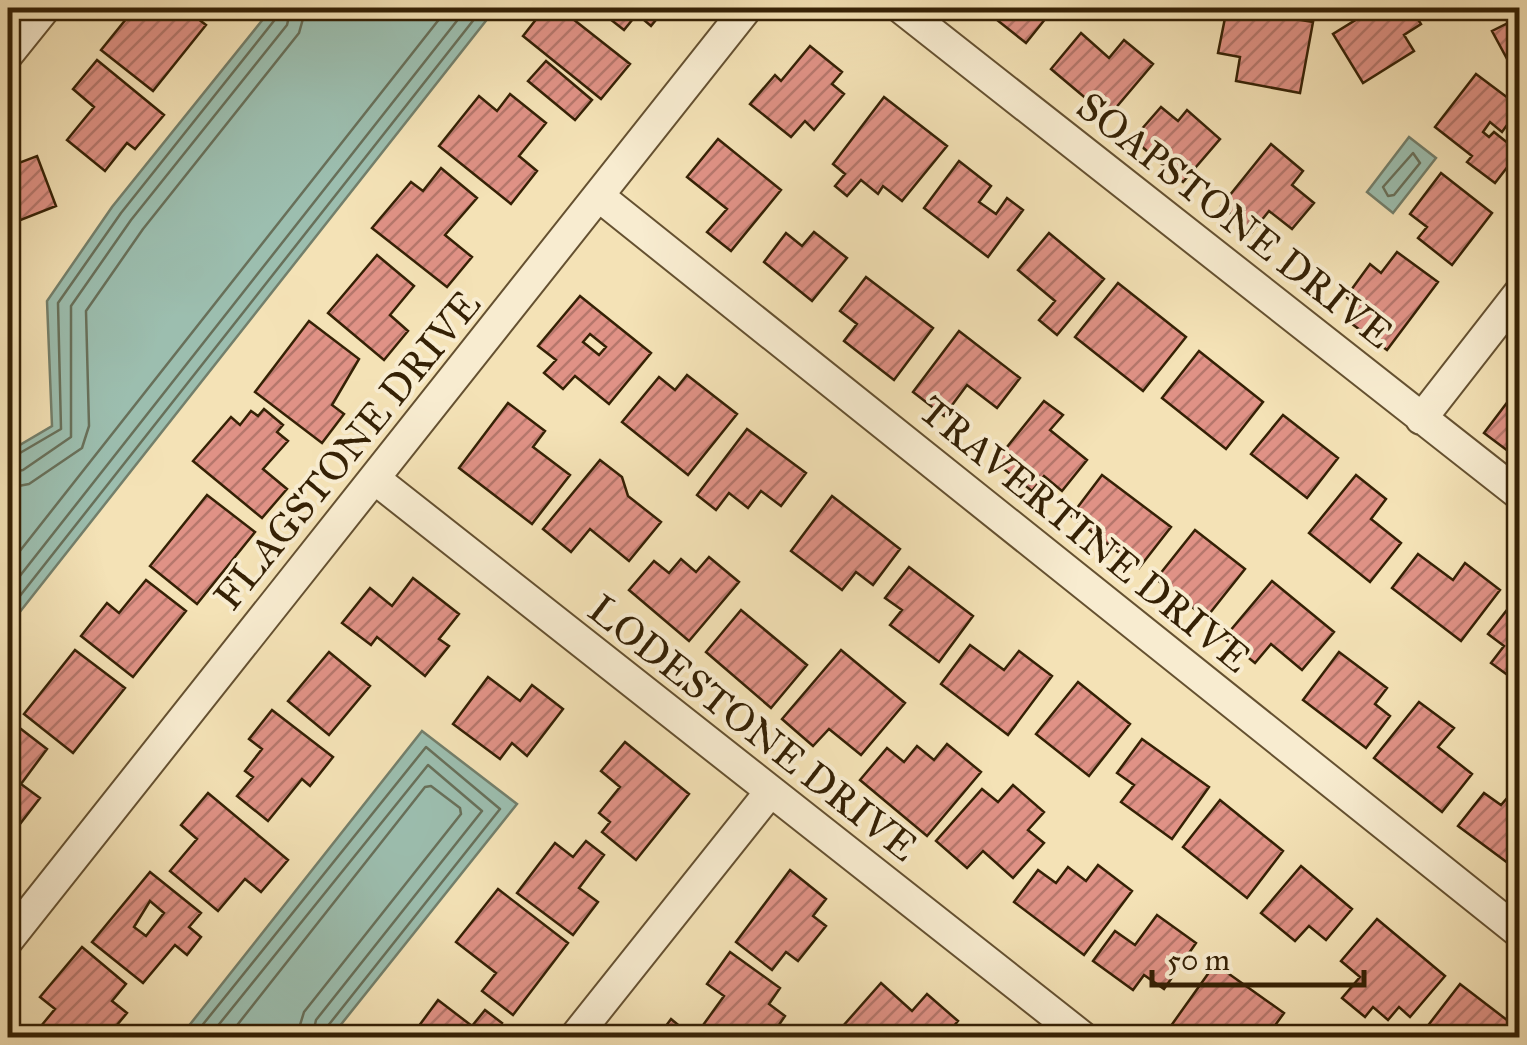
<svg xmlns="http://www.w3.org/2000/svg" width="1527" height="1045" viewBox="0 0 1527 1045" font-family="'IM FELL Great Primer',serif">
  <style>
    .water { fill: #9cbeaf; stroke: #737f6b; stroke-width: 2.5 }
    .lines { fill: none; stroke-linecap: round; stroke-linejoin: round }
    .shore { stroke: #68705a; stroke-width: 2.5 }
    .building { fill: url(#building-hatch); stroke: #352105; stroke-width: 2.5; fill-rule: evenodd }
    .minor-casing { stroke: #655131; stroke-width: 34 }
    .minor { stroke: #f8ecd0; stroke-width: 30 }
    .labels { text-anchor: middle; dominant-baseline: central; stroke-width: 8; stroke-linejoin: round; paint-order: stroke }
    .street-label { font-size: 40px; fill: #352105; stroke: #f8ecd0 }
  </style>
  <defs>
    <pattern id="building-hatch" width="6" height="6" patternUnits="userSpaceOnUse" patternTransform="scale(2.5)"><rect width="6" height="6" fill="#e09286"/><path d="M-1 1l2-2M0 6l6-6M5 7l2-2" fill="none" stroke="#b6776c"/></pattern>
  </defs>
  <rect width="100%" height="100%" fill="#f4e2b6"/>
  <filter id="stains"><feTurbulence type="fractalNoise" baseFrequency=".002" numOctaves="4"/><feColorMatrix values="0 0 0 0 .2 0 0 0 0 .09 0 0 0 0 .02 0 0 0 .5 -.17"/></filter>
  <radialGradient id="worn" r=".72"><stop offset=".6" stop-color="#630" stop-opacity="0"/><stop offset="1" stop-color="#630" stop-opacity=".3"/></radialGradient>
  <path class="water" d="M272 8H496L8 627V452L52 426 47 301 112 207Z
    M1409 137 1436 158 1393 213 1367 192Z
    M422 731 517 804 331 1037H180Z"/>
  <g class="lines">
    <path class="shore" d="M1413 153 1420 163 1394 195 1388 196 1383 187Z
      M8 460 61 429 58 303 121 213 277 17 279 8
      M8 473 23 470 71 437V306L131 220 287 25 291 8
      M8 488 29 484 82 448 89 426 86 311 143 229 299 33 306 8
      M8 566 448 8
      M8 591 467 8
      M8 611 483 8
      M192 1038 426 747 500 809 327 1027 324 1038
      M208 1038 428 765 482 811 316 1020 312 1038
      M227 1038 425 787 431 786 460 808 461 814 304 1012 296 1038"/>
  </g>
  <path class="building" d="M135 8H184L206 25 153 91 101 50Z
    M545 8H559L630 64 601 99 523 36Z
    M596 8H662L664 10 651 26 637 14 624 30Z
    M982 8H1054L1026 43Z
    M1227 8 1313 22 1300 93 1236 81 1240 57 1218 53Z
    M1375 8H1411L1421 24 1404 35 1414 51 1363 83 1333 34Z
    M1520 17V83L1492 31Z
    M1081 33 1109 58 1124 40 1153 64 1108 117 1051 69Z
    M810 46 842 72 832 84 844 94 814 130 805 121 791 137 750 104 775 75 781 81Z
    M97 60 164 115 135 149 127 143 105 171 67 140 94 107 73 89Z
    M546 61 592 100 575 120 528 81Z
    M1476 74 1520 107 1502 132 1490 122 1483 132 1489 137 1494 132 1519 152 1495 183 1467 162 1472 156 1435 127Z
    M510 94 546 123 519 156 537 171 511 204 439 146 479 96 497 111Z
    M884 97 947 146 902 201 883 186 878 194 861 180 847 196 835 186 845 174 833 164Z
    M1161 107 1178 121 1187 110 1220 139 1183 182 1133 139Z
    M718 139 781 190 731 251 707 232 727 209 687 177Z
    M1271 144 1303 171 1292 185 1314 203 1292 229 1269 211 1252 232 1221 206Z
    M37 156 56 206 8 225V167Z
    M959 161 991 186 979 202 996 214 1007 198 1023 210 988 257 924 208Z
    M441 168 477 198 445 235 472 257 447 287 372 228 411 182 423 191Z
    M1441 173 1492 213 1452 265 1418 238 1427 227 1410 214Z
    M814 232 847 258 812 301 764 262 786 233 802 246Z
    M1049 233 1104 279 1057 335 1039 320 1055 301 1018 270Z
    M1397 252 1438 282 1387 350 1344 318 1355 304 1346 297 1370 264 1381 273Z
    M377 255 414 286 390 315 408 331 384 360 328 313Z
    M866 277 933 328 894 380 844 341 857 324 840 311Z
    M1118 283 1186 337 1143 391 1075 337Z
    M580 296 651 353 609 404 575 376 563 389 544 373 556 360 538 346ZM590 334 606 347 599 355 583 342Z
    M309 321 359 359 332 405 344 414 322 443 255 392Z
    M959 331 1020 378 997 408 967 385 944 416 913 392Z
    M1199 351 1263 402 1226 449 1162 398Z
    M687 375 737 414 688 475 622 422 659 377 675 390Z
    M1509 400 1520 408V460L1484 433Z
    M1044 401 1063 415 1050 430 1087 460 1062 491 1044 476 1032 491 995 462Z
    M508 403 545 431 533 447 570 475 532 524 459 468Z
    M264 409 283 425 277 432 288 441 263 469 287 489 262 518 193 461 231 417 240 425 251 411 258 416Z
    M1283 415 1338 458 1307 498 1251 454Z
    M747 429 806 473 781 506 761 491 748 508 729 493 716 510 697 495Z
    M600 460 622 477 628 496 661 522 629 561 590 529 571 552 543 529Z
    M1102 475 1171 527 1139 568 1071 516Z
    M1356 475 1386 499 1371 519 1401 543 1370 582 1309 533Z
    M207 495 255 532 197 604 150 566Z
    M832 496 900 549 873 585 856 572 842 590 791 551Z
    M1195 530 1245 569 1206 618 1156 579Z
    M1418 554 1453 580 1465 563 1500 590 1461 641 1392 588Z
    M709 557 739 582 689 641 629 590 654 561 669 573 681 559 696 572Z
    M909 567 973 616 939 662 890 625 902 610 885 598Z
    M413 578 459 614 439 639 449 646 425 676 377 637 371 645 342 623 370 588 392 606Z
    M146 580 186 611 133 677 81 636 107 603 119 613Z
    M1272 581 1334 632 1302 670 1271 644 1255 663 1224 638Z
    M1514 601 1520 605V684L1491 663 1504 646 1488 634Z
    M741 610 807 665 771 708 706 652Z
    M970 645 1004 670 1019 651 1052 676 1008 735 941 684Z
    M75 650 125 688 73 753 24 714Z
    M841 650 905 703 861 755 829 729 813 746 782 719Z
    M329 652 370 686 329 735 288 701Z
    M1339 652 1387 688 1375 704 1390 716 1366 748 1303 700Z
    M488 677 520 701 532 685 563 709 527 756 512 743 500 759 453 724Z
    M1078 682 1130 724 1089 776 1036 734Z
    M1419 702 1454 728 1438 747 1472 774 1442 812 1374 758Z
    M272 710 333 757 310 786 302 779 268 821 237 796 253 777 245 771 262 749 249 739Z
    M8 719 47 749 21 784 40 798 13 833 8 828Z
    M1142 739 1209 787 1172 839 1121 802 1134 785 1117 773Z
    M625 742 689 794 636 860 602 832 610 822 599 813 620 787 601 771Z
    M947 744 981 772 927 836 860 780 887 748 904 762 917 746 934 760Z
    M1013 785 1044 812 1028 830 1044 843 1013 878 983 851 967 868 936 841 982 789 998 802Z
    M1515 789 1520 793V872L1458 826 1484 793 1501 805Z
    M208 793 288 860 261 892 245 879 218 911 170 871 197 839 181 825Z
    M1220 800 1283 851 1247 898 1183 847Z
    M586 841 604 855 579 888 598 902 573 935 517 893 555 843 573 857Z
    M1098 865 1132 891 1084 955 1014 902 1038 870 1056 883 1068 867 1086 881Z
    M1301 866 1352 909 1326 940 1309 926 1295 941 1261 913Z
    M790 870 826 899 813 916 826 926 798 961 786 952 772 970 736 942Z
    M150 872 201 913 189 927 201 937 187 955 175 945 143 983 92 942ZM150 901 164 913 146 936 134 927Z
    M498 889 568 943 513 1015 482 991 496 973 456 942Z
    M1157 915 1196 943 1164 989 1144 975 1133 990 1093 961 1115 931 1135 945Z
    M1377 919 1445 976 1410 1017 1399 1007 1388 1020 1373 1007 1365 1017 1342 998 1360 977 1341 961Z
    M82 947 126 984 112 1001 127 1013 106 1038H55L41 1026 55 1009 40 997Z
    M730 952 780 988 769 1004 785 1016 770 1038H714L701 1028 724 996 707 984Z
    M1215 964 1284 1013 1266 1038H1179L1168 1030Z
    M881 983 912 1011 927 994 958 1021 944 1038H839L835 1035Z
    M1460 984 1520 1030V1038H1431L1423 1032Z
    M438 1000 472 1026 485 1010 502 1023 491 1038H410Z
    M671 1019 694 1038H657Z"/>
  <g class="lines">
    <g class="minor-casing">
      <path id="minor" d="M901 8 1520 495
        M8 54 45 8
        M600 197 1520 933
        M1421 419 1520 292
        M375 479 1084 1038
        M8 940 747 8
        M574 1038 770 792"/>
    </g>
    <use href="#minor" class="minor"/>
  </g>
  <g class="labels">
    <g class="street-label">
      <text transform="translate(1235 220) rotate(38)">SOAPSTONE DRIVE</text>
      <text transform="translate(347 450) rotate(-51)">FLAGSTONE DRIVE</text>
      <text transform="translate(1085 534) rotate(39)">TRAVERTINE DRIVE</text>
      <text transform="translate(753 728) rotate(38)">LODESTONE DRIVE</text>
    </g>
  </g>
  <rect width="1527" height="1045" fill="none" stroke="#f4e2b6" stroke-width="40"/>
  <rect x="10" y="10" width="1507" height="1025" fill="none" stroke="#352105" stroke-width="5"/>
  <rect x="20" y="20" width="1487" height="1005" fill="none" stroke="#352105" stroke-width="2.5"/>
  <path d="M1152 970v15h212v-15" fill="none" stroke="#352105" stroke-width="5"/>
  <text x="1167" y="970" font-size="30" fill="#352105" stroke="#f8ecd0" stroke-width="8" paint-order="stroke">50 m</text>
  <rect width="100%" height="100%" filter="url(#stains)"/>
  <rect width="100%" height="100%" fill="url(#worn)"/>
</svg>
